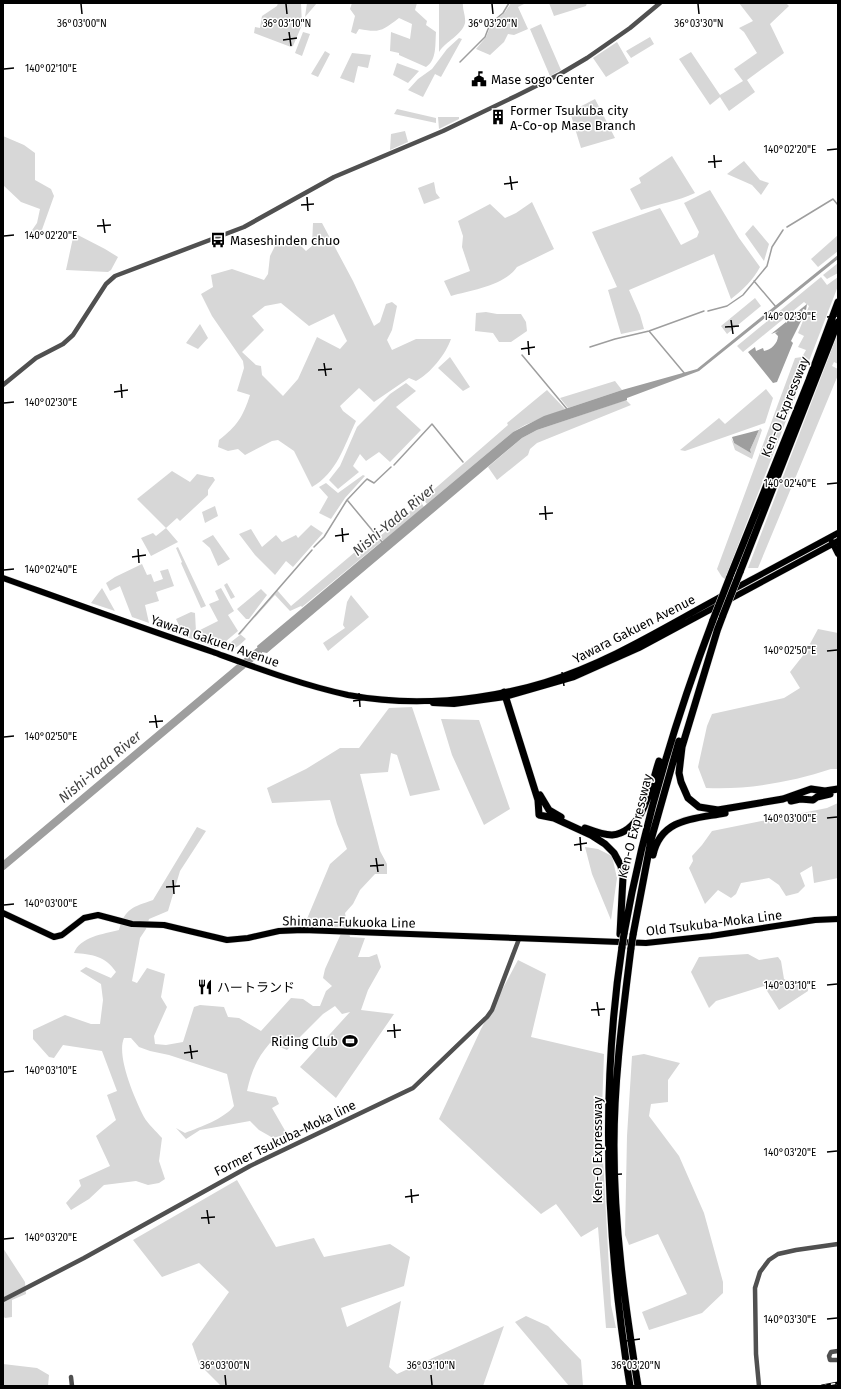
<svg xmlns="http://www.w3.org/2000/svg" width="841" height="1389" viewBox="0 0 841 1389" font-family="'Fira Sans','Noto Sans JP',sans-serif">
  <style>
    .green { fill: #d7d7d7; fill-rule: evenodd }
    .water { fill: #9e9e9e }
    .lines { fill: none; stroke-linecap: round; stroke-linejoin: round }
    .stream { stroke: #9e9e9e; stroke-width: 1.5 }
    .river { stroke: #9e9e9e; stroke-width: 8 }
    .major-casing { stroke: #dbdbdb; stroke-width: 7 }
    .highway-casing { stroke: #dbdbdb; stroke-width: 8 }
    .minor { stroke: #505050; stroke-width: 4.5 }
    .major { stroke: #000; stroke-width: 6 }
    .highway { stroke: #000; stroke-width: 7 }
    .rail-casing { stroke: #000; stroke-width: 3 }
    .rail { stroke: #fff; stroke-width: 1.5; stroke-dasharray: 4.5; stroke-linecap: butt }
    .highway-bridge-casing { stroke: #dbdbdb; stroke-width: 8; stroke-linecap: butt }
    .highway-bridge { stroke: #000; stroke-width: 7 }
    .ticks { fill: none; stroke: #000; stroke-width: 1.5 }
    .labels { text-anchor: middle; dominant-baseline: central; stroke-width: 3; stroke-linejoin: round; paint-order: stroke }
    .poi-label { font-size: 13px; fill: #000; stroke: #fff; text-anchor: start }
    .street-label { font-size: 13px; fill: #000; stroke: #fff }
    .water-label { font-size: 14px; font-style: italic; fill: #3f3f3f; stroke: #fff }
    .ticks-label { font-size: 10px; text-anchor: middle; fill: #000; stroke: #fff; stroke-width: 3; stroke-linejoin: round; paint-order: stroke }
  </style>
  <rect width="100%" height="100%" fill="#fff"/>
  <path class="green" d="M278 3H301L302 25 293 46 291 47 254 33 255 27 260 28 262 16 277 6Z
    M307 3H317L305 17Z
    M352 3H417L415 10 427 21 426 25 436 32C435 44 437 60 426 67L399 55V53L390 51 391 32 410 39 412 24 399 18C382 31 380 33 359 29L356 34 351 32 355 16 350 9Z
    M439 3H463C462 9 466 16 465 23 462 35 446 41 439 52Z
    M511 3H526L518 7 528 29 514 35 508 34 504 42 490 55 476 49 486 37 491 25 505 12Z
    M549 3H587L586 6 554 16Z
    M739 3H786L789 6 770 24 784 53 747 80 755 92 729 111 720 97 710 105 679 59 691 52 720 95 743 81 734 69 757 53 744 32 739 28 753 21Z
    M541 24 561 70 550 76 530 29Z
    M303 32 310 34 302 56 295 53Z
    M650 37 654 44 631 58 626 51Z
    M459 38 462 39 441 77 435 74 423 97 408 90 418 79 432 69 447 49Z
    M617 42 629 63 606 77 593 58Z
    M325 51 330 54 318 77 311 74Z
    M352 53 371 55 368 68 358 66 354 83 340 78Z
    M397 63 419 71 408 83 393 75Z
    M595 99 615 138 581 148 570 112Z
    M397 109 436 118V123L394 114Z
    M438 117H459V119L439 129Z
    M405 131 408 142 390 150 391 134Z
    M3 136 24 145 35 153V180L51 189 54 196 39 238 30 233 37 223 40 209 21 202 3 185Z
    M672 156 695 193C678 201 659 204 641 210L630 189 641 183 639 178Z
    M744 161 760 180 769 183 761 195 752 185 727 174Z
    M434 182 436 193 440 198 424 204 418 188Z
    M710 190 739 238 760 267C753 280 743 290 731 299L714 254 629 290 640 315 644 329 621 334 608 290 617 287 592 232 660 208 681 245 697 237 699 232 684 203Z
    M532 202 554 249 517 267C504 286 472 290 451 296L444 281 470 271 462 247 463 236 458 221 490 204 505 218 516 213Z
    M313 223H322L353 281 374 326 380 322 386 304 392 302 397 306 392 330 387 340 392 350 416 339H451C446 354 430 374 416 381L409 378 374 402 359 388 340 406 343 411 356 421C344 446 337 473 312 487L294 451 278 440 272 441 245 455 238 449 228 451 218 447 219 440C237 426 243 417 250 395L237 391 244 368 243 361 212 316 201 294 213 287 211 275 232 269 264 280 268 274 270 256 278 240 294 239 306 251 312 246ZM281 303 309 326 334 314 347 341 340 349 317 337 298 379 283 396 262 375 261 366 256 365 242 352 264 330 252 316 265 306Z
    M753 225 769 244 764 261 745 234Z
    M74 233 105 249 118 257 111 270 108 272 66 270Z
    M838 235V251L818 267 811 259Z
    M838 263V273L827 279 823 275Z
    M821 277 827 285 838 277V286L725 579 722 577 717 569 795 358 802 357 806 350 798 347 804 336 798 333 809 306 804 302 743 352 737 346Z
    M755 298 761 306 727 334 721 326Z
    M486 312 497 314H521L526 322 527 331 511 342H499L493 333 475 331 476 313Z
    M200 324 208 338 198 349 186 343Z
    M838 333V364L834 362 832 366 838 369V375L758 568H748Z
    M450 357 470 387 463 391 438 368Z
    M615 381 622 390 568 408 560 398Z
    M406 383 416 391 396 407 421 430 390 462 379 452 366 461 360 454 353 466 359 472 338 489 329 480 340 466 357 427 390 394Z
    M766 389 773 398 765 423 685 451 680 450 719 418 725 424Z
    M547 390 565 409 525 425 513 432 427 504 423 499 508 425 507 423Z
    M626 400 631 405 537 443 530 449 528 455 497 480 488 467 522 438 537 430Z
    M760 428 762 430 752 459 735 450 731 438 734 443 750 450Z
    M172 471 190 482 197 474 210 477H213L215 480 208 490V495L180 521 177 518 166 528 178 542 151 556 141 538 153 533 156 536 166 528 137 499Z
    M363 475 365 476 345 498 331 519 319 513 328 497 319 487 326 483 338 493Z
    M421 502 424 507 383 541 379 537Z
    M215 506 218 516 205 523 202 512Z
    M311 525 323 533 293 567 286 561 275 575 255 555 239 534 251 529 262 547 276 535 282 542 296 535 298 538Z
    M213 535 230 559 218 566 210 548 202 541Z
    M374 536 381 542 302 607 301 606 290 611 275 595 240 634 246 639C239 646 231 653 222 649L240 635 277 590 291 606Z
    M178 547 206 606 201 608 181 563 182 562 176 548Z
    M142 564 147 575 151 574 154 582 163 579 160 571 168 569 174 586 156 592 159 601 145 605 149 623 132 617 120 586 110 591 106 583 115 577Z
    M227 583 235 597 231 599 224 585Z
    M102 588 115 611 91 603Z
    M221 588 234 611 228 615 238 631 219 647 216 648 167 630 179 625 176 619 191 612 195 613 196 632 218 621 209 604 219 600 215 591Z
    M261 589 267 595 249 619H246L237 609Z
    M351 595 369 617 328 651 323 643 345 628 343 625 347 602Z
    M818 629 838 633V769H831C791 782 749 790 706 788L698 767 707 726 712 714 784 698 800 688 790 672 805 653Z
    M412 707 440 790 410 796 397 755 391 753 388 772 360 774 380 851 387 864V874H375L360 890 353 904 345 913 350 937 365 938 358 957H369L377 954 381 967 368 990 361 1010 394 1014 336 1098 300 1067 350 1012 342 1014 335 1006 323 1014 287 1050 270 1043C257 1058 251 1072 247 1091L276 1097 279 1104 272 1108 287 1134 273 1138 259 1130 250 1121 200 1130 186 1139 176 1128 185 1133C200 1127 224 1119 234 1106L227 1074 169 1055 150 1051 139 1047 131 1038H124C116 1056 135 1099 144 1117 148 1124 156 1131 162 1138L159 1161 165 1179 159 1183 148 1185 136 1181 104 1185 89 1199 71 1210 66 1203 81 1186 79 1180 110 1166 96 1136 116 1120 107 1095 117 1091 102 1051 63 1045 54 1058 49 1057 33 1039V1030L65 1015 91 1024H100L103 1000 101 984 80 971 86 967 111 978 116 972C106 956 91 954 74 953 80 937 103 934 119 930 125 908 133 907 153 900L197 827 206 831 180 871 168 911 149 919 146 929 140 938 132 981 137 983 147 968 165 974 161 997 167 1007 154 1036 155 1044 166 1045 183 1042 194 1007 200 1005 224 1007 228 1017 239 1018 261 1031 291 998 303 999 313 1006H320L326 991 332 986 323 978 325 969 344 927 304 926 330 864 347 849 337 824 330 800 272 803 267 788 306 769 340 748H359L389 708Z
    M441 719 479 720 510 809 484 825 452 755Z
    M838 803V878L814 883 812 866 800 873 805 886 798 893 786 896 779 885 769 878 741 883 736 894 731 898 718 890 705 904 689 868 693 861 692 856 702 845 712 831 827 808Z
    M585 847 598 849 612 856 617 878 611 920 592 874Z
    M748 954 759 960 778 957 781 961 784 979 793 984 807 983 808 991 779 1010 764 986 716 1001 709 1008 691 972 699 957Z
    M518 960 546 974 531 1037 604 1054 600 1164 603 1158 611 1305 616 1328H606L598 1227 581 1237 556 1204 541 1214 439 1119 481 1029Z
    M644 1054 680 1063 668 1080V1102L651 1104 649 1116 679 1156 704 1213 723 1282V1293L702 1313 649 1330 642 1312 687 1294 658 1234 629 1245 625 1235 627 1136 632 1056Z
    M237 1180 276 1247 314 1238 324 1257 390 1244 410 1257 404 1286 341 1308 347 1327 401 1301 389 1367 397 1374 504 1326 483 1386H221L199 1364 192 1344 229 1292 199 1263 162 1277 133 1240Z
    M3 1248 25 1282 26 1294 12 1300V1317L5 1318 3 1316Z
    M526 1316 548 1326 581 1360 583 1386H569L515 1322Z
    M3 1364 37 1368 49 1375 48 1386H3Z"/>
  <path class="water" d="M838 255V259L699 371 627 398V400L537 430 522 438 267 653 262 652 254 659 249 658 258 650 257 646 513 432 544 416 622 390 697 369Z
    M807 304 806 310 803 309 802 312 805 313 791 341 793 343 777 382 773 383 748 352 755 347 756 351 763 348 764 351C771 350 778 343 778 336L775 333 779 331 771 334 786 322 787 323V320Z
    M759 430 750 450 751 453 734 443 732 437Z"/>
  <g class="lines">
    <path class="stream" d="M460 62 485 37 490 24 503 13 509 3
      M787 227 833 199 838 205
      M754 281 776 307
      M708 311 727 306 743 295 767 266 772 247 783 230
      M649 331 685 374
      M590 347 615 339 649 331 704 311
      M522 355 567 409
      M394 465 432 424 463 462
      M348 501 382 542
      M314 547 324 537 347 500 364 482 367 479 374 483 391 467
      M239 634 312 550"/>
    <path class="river" d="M3 866 258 652"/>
    <g class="major-casing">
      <path id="major" d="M832 542 838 554
        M3 578C73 603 142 628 213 652 257 668 302 685 348 695 412 707 483 701 545 682 608 663 666 626 724 595
        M732 590 838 533
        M433 703 454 704 505 697 574 677 639 648 838 541
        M3 913 54 937 62 935 84 918 98 915 132 924 164 925 227 940 248 938 279 931 303 930 646 943 711 936 815 920 838 919"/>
    </g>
    <g class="highway-casing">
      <path id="highway" d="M740 572 838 322
        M729 579 809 380 838 302
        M718 628 682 747 679 773 681 782 688 798 699 807 718 810 783 799 811 789 825 791 838 789
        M717 631 723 615
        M504 692 538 800 539 815 554 818 591 835 605 844 614 853 621 866 623 877 620 934
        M540 795 549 810 561 817
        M791 801 800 799 813 800 817 797 830 794
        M585 828C593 831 603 835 612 835 644 832 651 785 659 761
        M653 855C661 818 694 819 725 813
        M624 934C643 826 674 723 713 620
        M633 935 651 840 679 741
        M622 947C600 1094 606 1240 630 1386
        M631 948C623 1013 614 1079 614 1145 614 1226 625 1306 638 1386"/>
    </g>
    <path class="minor" d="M3 385 36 358 63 344 73 335 106 284 115 276 244 227 334 177 443 131 516 96 560 74 587 58 630 28 660 3
      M3 1300 84 1258 250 1166 413 1088 487 1017 492 1010 519 939
      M838 1351 831 1352 829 1356 830 1360H838
      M71 1377 72 1386
      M759 1386 756 1354 755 1288 760 1272 769 1260 778 1254 796 1250 838 1244"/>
    <use href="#major" class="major"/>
    <use href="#highway" class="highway"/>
    <g class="rail-casing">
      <path id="rail" d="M822 1386 838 1383"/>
    </g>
    <use href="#rail" class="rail"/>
    <g class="highway-bridge-casing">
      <path id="highway-bridge" d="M723 615 740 572
        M713 620 729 579
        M622 947 624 934
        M631 948 633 935"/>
    </g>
    <use href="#highway-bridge" class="highway-bridge"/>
  </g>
  <path class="ticks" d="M81 4 82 14M286 4 287 14M492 4 493 14M698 4 699 14M289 32 291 46M283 40 297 38M4 69 14 68M827 150 837 149M714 155 715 168M708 162 722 161M510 176 512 190M504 184 518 182M307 197 308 211M301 205 314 204M103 219 105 233M97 226 111 225M4 236 14 235M827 317 837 316M731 320 733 334M725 327 739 326M528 341 529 355M521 349 535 347M324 363 326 376M318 370 332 369M121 384 122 398M114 392 128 390M4 403 14 402M827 484 837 483M545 506 546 520M539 514 553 513M342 528 343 542M335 536 349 534M138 549 139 563M132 557 146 555M4 570 14 569M827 651 837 650M562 672 564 686M556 679 570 678M359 693 360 707M353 701 367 699M155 715 157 728M149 722 163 721M4 737 14 736M827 818 837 817M580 837 581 851M574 845 587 843M376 858 378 872M370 866 384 865M173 880 174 894M166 887 180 886M4 905 14 904M827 985 837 984M597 1002 599 1016M591 1010 605 1009M394 1024 395 1038M387 1031 401 1030M190 1045 192 1059M184 1053 198 1051M4 1072 14 1071M827 1152 837 1151M615 1168 616 1181M608 1175 622 1174M411 1189 412 1203M405 1197 419 1195M207 1210 209 1224M201 1218 215 1217M4 1239 14 1238M827 1319 837 1318M632 1333 633 1347M626 1341 640 1339M225 1375 226 1385M431 1375 432 1385M636 1375 637 1385"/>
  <defs>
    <g id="civic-bare" transform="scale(1.2)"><path d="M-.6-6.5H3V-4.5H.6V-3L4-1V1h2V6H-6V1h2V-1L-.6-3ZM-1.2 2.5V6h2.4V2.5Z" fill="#000" stroke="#fff" stroke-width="2.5" paint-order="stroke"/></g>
    <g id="building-bare" transform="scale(1.2)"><path d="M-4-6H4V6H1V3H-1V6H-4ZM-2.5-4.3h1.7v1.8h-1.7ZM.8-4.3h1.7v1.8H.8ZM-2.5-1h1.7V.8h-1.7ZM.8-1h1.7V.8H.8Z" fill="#000" stroke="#fff" stroke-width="2.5" paint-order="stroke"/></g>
    <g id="bus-bare" transform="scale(1.2)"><path d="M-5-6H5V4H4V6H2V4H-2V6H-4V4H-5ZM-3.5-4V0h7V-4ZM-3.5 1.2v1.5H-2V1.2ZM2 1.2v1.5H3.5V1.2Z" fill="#000" stroke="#fff" stroke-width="2.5" paint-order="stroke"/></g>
    <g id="restaurant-bare" transform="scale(1.2)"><path d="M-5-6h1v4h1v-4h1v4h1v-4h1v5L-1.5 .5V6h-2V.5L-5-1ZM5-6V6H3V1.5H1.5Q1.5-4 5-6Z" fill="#000" stroke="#fff" stroke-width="2.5" paint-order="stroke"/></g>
    <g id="stadium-bare" transform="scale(1.2)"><path d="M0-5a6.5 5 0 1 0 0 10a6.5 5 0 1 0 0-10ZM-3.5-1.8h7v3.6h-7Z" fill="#000" stroke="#fff" stroke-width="2.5" paint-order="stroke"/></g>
  </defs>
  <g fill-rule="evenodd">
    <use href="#civic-bare" x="479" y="79"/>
    <use href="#building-bare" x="498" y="117"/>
    <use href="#bus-bare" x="218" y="240"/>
    <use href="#restaurant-bare" x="205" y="987"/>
    <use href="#stadium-bare" x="350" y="1041"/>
  </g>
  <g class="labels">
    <g class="poi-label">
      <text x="491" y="79">Mase sogo Center</text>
      <text x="510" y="110">Former Tsukuba city<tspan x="510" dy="15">A-Co-op Mase Branch</tspan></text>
      <text x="230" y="240">Maseshinden chuo</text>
      <text x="217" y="987">ハートランド</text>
      <text x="338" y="1041" text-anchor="end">Riding Club</text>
    </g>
    <g class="street-label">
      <text transform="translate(785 407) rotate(-68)">Ken-O Expressway</text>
      <text transform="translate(634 629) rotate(-27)">Yawara Gakuen Avenue</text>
      <text transform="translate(215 641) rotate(19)">Yawara Gakuen Avenue</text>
      <text transform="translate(635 826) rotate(-76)">Ken-O Expressway</text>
      <text transform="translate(349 922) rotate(1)">Shimana-Fukuoka Line</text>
      <text transform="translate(714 923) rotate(-7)">Old Tsukuba-Moka Line</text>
      <text transform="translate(285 1138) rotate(-26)">Former Tsukuba-Moka line</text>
      <text transform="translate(597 1150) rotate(-90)">Ken-O Expressway</text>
    </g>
    <g class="water-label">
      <text transform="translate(394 520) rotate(-40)">Nishi-Yada River</text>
      <text transform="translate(100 767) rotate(-40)">Nishi-Yada River</text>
    </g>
  </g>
  <g class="ticks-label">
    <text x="82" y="27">36°03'00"N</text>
    <text x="287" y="27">36°03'10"N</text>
    <text x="493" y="27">36°03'20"N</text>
    <text x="699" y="27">36°03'30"N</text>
    <text x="51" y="72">140°02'10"E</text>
    <text x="790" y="153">140°02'20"E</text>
    <text x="51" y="239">140°02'20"E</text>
    <text x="790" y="320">140°02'30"E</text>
    <text x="51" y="406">140°02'30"E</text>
    <text x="790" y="487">140°02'40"E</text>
    <text x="51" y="573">140°02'40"E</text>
    <text x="790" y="654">140°02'50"E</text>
    <text x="51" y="740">140°02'50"E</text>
    <text x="790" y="822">140°03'00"E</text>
    <text x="51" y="907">140°03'00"E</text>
    <text x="790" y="989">140°03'10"E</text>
    <text x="51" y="1074">140°03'10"E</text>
    <text x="790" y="1156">140°03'20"E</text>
    <text x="51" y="1241">140°03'20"E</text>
    <text x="790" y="1323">140°03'30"E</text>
    <text x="225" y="1369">36°03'00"N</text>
    <text x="431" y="1369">36°03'10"N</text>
    <text x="636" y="1369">36°03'20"N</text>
  </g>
  <rect width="841" height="1389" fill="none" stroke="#000000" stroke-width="8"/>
</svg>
